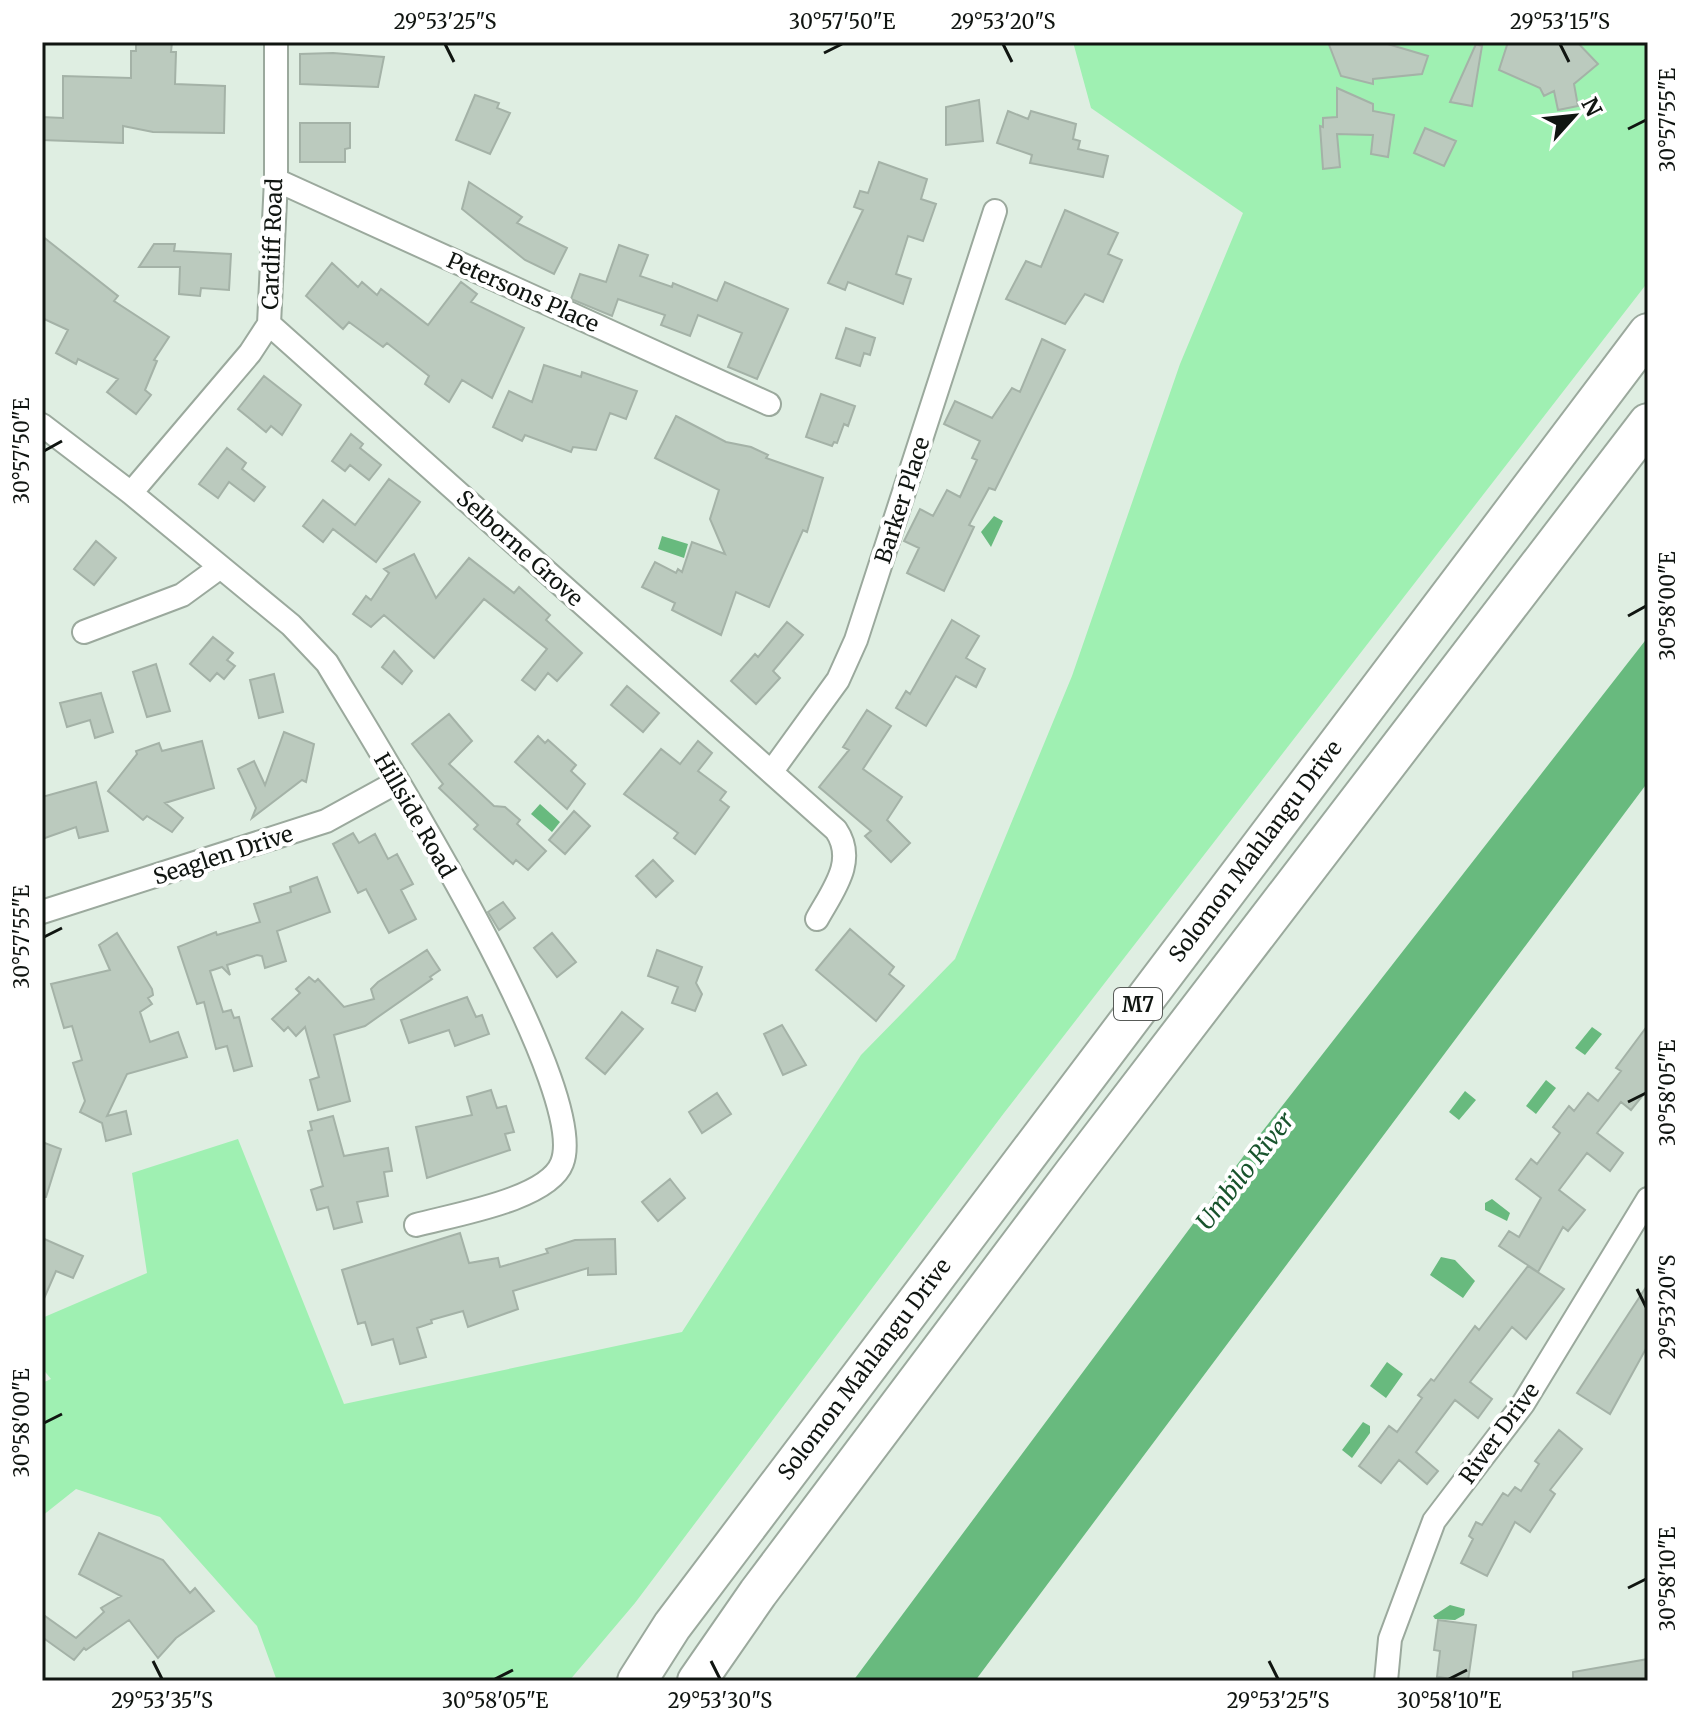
<svg xmlns="http://www.w3.org/2000/svg" width="1690" height="1723" viewBox="0 0 1690 1723" font-family="Merriweather,serif">
  <style>
    .green { fill: #9ff0b2 }
    .water { fill: #68ba7e }
    .building { fill: #bbcabe; stroke: #a4b2a7; stroke-width: 2 }
    .lines { fill: none; stroke-linecap: round; stroke-linejoin: round }
    .street-casing { stroke: #9ba99d; stroke-width: 26 }
    .highway-casing { stroke: #9ba99d; stroke-width: 42 }
    .street { stroke: #fff; stroke-width: 22 }
    .highway { stroke: #fff; stroke-width: 38 }
    .ticks { fill: none; stroke: #101511; stroke-width: 3 }
    .labels { text-anchor: middle; dominant-baseline: central; stroke-width: 8; stroke-linejoin: round; paint-order: stroke }
    .shield { fill: #fff; stroke: #585b58; stroke-width: 2 }
    .shield-label { font-size: 20px; font-weight: bold; fill: #101511 }
    .street-label { font-size: 22px; fill: #101511; stroke: #fff }
    .water-label { font-size: 24px; font-style: italic; fill: #18532c; stroke: #fff }
    .neatline { fill: none; stroke: #101511; stroke-width: 3 }
    .ticks-label { font-size: 20px; text-anchor: middle; fill: #101511 }
  </style>
  <rect width="100%" height="100%" fill="#dfeee2"/>
  <path class="green" d="M1073 42H1648V282L1004 1113 635 1603 569 1681H277L257 1626 160 1517 76 1489 42 1516V1383L51 1379 42 1368V1318L147 1273 132 1173 238 1139 344 1404 682 1332 861 1055 955 959 1072 676 1180 364 1243 213 1091 108Z"/>
  <path class="water" d="M994 516 1003 521 991 547 981 532Z
    M662 536 688 544 684 558 658 549Z
    M1648 637V782L975 1681H853L1254 1142Z
    M540 804 560 822 552 832 531 814Z
    M1592 1027 1602 1034 1585 1055 1575 1048Z
    M1546 1080 1556 1088 1536 1114 1526 1106Z
    M1465 1091 1476 1100 1459 1120 1449 1112Z
    M1492 1199 1510 1213 1507 1221 1485 1210V1203Z
    M1441 1257 1455 1260 1475 1281 1463 1298 1430 1275Z
    M1387 1362 1403 1374 1386 1398 1370 1386Z
    M1363 1422 1370 1426V1433L1352 1458 1342 1450Z
    M1450 1605 1465 1609 1464 1615 1455 1620 1435 1619 1433 1616Z"/>
  <path class="building" d="M136 42H172L171 52H176L175 84 225 86 224 133 153 132 123 126V143L42 140V117L63 118V76L131 78V51H136Z
    M1328 42H1381L1428 56 1422 74 1373 79V84L1341 76Z
    M1508 42H1577L1598 64 1574 84 1578 106 1558 110 1554 91 1544 96 1540 88 1499 70Z
    M1476 44 1482 46 1472 106 1450 102Z
    M333 53 384 57 378 87 300 84V54Z
    M1337 88 1373 104V111L1394 115 1388 157 1371 154 1373 135 1337 134 1340 167 1323 169 1320 126 1323 127V118L1337 117Z
    M475 95 499 103 497 108 510 113 490 154 456 140Z
    M979 100 983 141 946 145V107Z
    M1008 111 1028 119 1031 111 1076 124 1073 139 1080 141 1078 149 1108 156 1103 177 1030 163 1032 155 997 143Z
    M300 123H350V148L345 149V162H300Z
    M1425 128 1456 141 1444 166 1414 153Z
    M879 162 927 179 921 199 936 204 923 241 908 236 896 274 911 279 903 304 848 282 845 290 828 283 863 210 854 207 860 191 868 193Z
    M469 182 522 217 517 223 567 248 554 274 525 260 462 209Z
    M1065 210 1118 233 1108 254 1122 260 1103 302 1085 294 1065 324 1006 299 1026 261 1041 267Z
    M42 236 118 296 114 301 169 337 154 360 157 361 145 390 151 395 136 414 107 392 118 379 78 359 76 364 56 353 68 330 42 318Z
    M154 244H175L174 251 231 254 229 290 201 288 200 296 179 294 180 267H139Z
    M619 245 648 255 640 276 672 287 673 283 717 301 725 282 788 309 757 379 728 367 742 333 698 315 690 336 661 325 665 315 618 299 612 316 571 299 580 274 606 282Z
    M332 263 358 287 362 282 377 295 381 289 428 325 461 282 477 294 471 302 524 328 492 398 462 380 449 402 425 384 429 376 387 343 383 347 349 322 343 329 306 296Z
    M846 328 875 338 870 355 864 353 860 366 836 358Z
    M1042 339 1065 350 995 490 989 488 969 525 974 527 944 591 907 573 919 548 904 541 920 509 933 516 947 490 960 497 977 460 972 458 980 441 944 424 955 401 992 418 1012 388 1020 392Z
    M544 365 581 377 582 372 637 391 626 419 610 413 596 450 573 447 571 452 525 435 522 441 493 427 509 391 532 402Z
    M264 376 301 405 282 435 271 426 266 432 238 409Z
    M821 394 855 406 848 426 844 424 837 443 834 442 832 446 806 437Z
    M676 416 726 442 751 447 768 455 766 458 823 478 807 532 803 530 769 607 736 592 721 635 672 610 675 603 642 587 655 562 676 573 678 569 682 572 692 542 725 554 710 519 719 490 655 458Z
    M351 434 363 444 360 448 381 465 369 480 350 465 345 471 332 461Z
    M227 448 246 463 242 469 265 487 254 501 229 482 218 498 199 484Z
    M389 479 420 502 376 562 333 529 323 542 303 526 323 500 355 525Z
    M96 541 116 558 94 585 74 569Z
    M414 554 436 598 469 558 514 593 519 587 550 615 546 620 582 653 557 681 548 673 535 690 522 680 547 649 484 599 434 658 384 615 371 627 353 614 366 596 371 600 389 573 384 569Z
    M952 620 979 636 966 658 985 669 976 687 956 676 926 726 896 708 906 691 910 694Z
    M787 622 803 635 773 671 780 678 756 704 731 681 755 654 758 657Z
    M213 637 233 653 227 660 235 666 224 679 217 673 210 681 190 664Z
    M394 651 412 671 402 684 382 667Z
    M156 664 170 711 147 717 133 672Z
    M274 674 283 712 259 718 250 680Z
    M627 686 659 713 643 732 611 705Z
    M101 693 113 732 95 738 90 720 67 727 60 703Z
    M867 710 891 726 863 769 902 797 887 820 910 843 891 862 865 836 871 831 819 787 849 750 843 747Z
    M449 714 472 741 449 764 494 806 505 807 520 820 517 824 546 851 528 870 516 860 513 864 474 829 478 825 439 788 443 784 412 744Z
    M284 732 314 744 306 782 302 780 252 818 256 808 238 769 254 761 265 785Z
    M538 736 545 743 548 740 576 765 571 771 585 784 567 809 515 762Z
    M202 741 214 788 165 803 183 818 172 832 147 816 143 820 108 791 137 754 136 751 159 743 162 751Z
    M698 741 712 753 698 771 726 792 720 800 729 807 695 854 674 838 678 833 624 794 661 749 680 764Z
    M96 782 108 831 79 838 76 827 42 839V797Z
    M574 811 590 826 565 854 549 840Z
    M353 833 359 843 375 834 388 859 397 854 413 884 401 890 416 919 389 933 366 889 358 893 333 844Z
    M653 860 673 881 656 897 636 876Z
    M317 877 330 912 277 931 286 961 265 968 262 956 257 955 227 965 230 975 222 967 210 971 223 1012 231 1010 234 1018 239 1017 252 1066 234 1071 227 1046 216 1049 204 1002 197 1004 178 947 216 932 217 935 260 922 254 904 291 892 290 887Z
    M503 902 515 918 499 930 488 912Z
    M850 929 894 967 889 974 904 986 876 1021 816 970Z
    M117 933 152 989 153 995 148 998 152 1004 140 1012 150 1042 178 1032 187 1057 127 1074 107 1116 126 1111 131 1134 106 1141 102 1123 80 1112 85 1101 73 1063 82 1060 72 1026 64 1028 51 984 110 970 99 945Z
    M552 933 576 962 557 977 534 948Z
    M427 950 440 970 430 977 432 979 365 1026 334 1035 350 1101 318 1110 310 1080 319 1077 305 1027 296 1036 288 1027 284 1031 272 1019 300 993 296 989 309 977 315 982 318 979 344 1007 374 999 371 989 378 982Z
    M657 950 702 967 696 983 702 994 695 1011 672 1003 678 987 648 976Z
    M467 997 476 1017 482 1015 489 1034 455 1046 449 1030 409 1043 401 1020Z
    M622 1012 643 1029 605 1074 586 1058Z
    M782 1025 806 1065 783 1075 764 1034Z
    M1648 1025V1089L1631 1110 1621 1102 1597 1133 1623 1153 1610 1171 1587 1153 1559 1190 1585 1210 1568 1231 1563 1227 1538 1272 1499 1246 1509 1231 1519 1237 1541 1198 1516 1179 1531 1159 1537 1164 1560 1133 1553 1127 1569 1106 1574 1111 1588 1093 1598 1101 1621 1071 1616 1068Z
    M491 1090 497 1108 506 1106 514 1132 505 1134 510 1150 427 1178 416 1127 472 1115 467 1097Z
    M717 1093 731 1114 702 1133 689 1112Z
    M333 1116 344 1156 388 1148 392 1171 384 1172 388 1196 357 1202 362 1222 334 1229 328 1207 317 1210 311 1190 323 1186 308 1131 312 1130 310 1122Z
    M42 1142 61 1149 46 1197H42Z
    M670 1179 685 1198 658 1221 642 1202Z
    M460 1233 469 1263 498 1258 500 1267 548 1253 546 1249 575 1240 615 1239 616 1274 588 1275V1268L513 1291 518 1309 468 1327 463 1311 431 1320 432 1323 417 1328 426 1357 400 1364 393 1339 372 1345 365 1322 358 1324 342 1270Z
    M42 1238 83 1256 73 1278 56 1271 42 1303Z
    M1528 1266 1564 1289 1526 1339 1512 1327 1470 1382 1492 1399 1478 1418 1455 1400 1416 1452 1438 1471 1427 1484 1399 1460 1381 1483 1359 1466 1389 1426 1397 1432 1422 1398 1418 1395 1431 1379 1434 1381 1475 1326 1479 1330Z
    M1648 1284V1345L1610 1414 1577 1393Z
    M1559 1430 1582 1449 1550 1490 1555 1494 1530 1532 1515 1522 1487 1576 1461 1563 1473 1539 1469 1536 1476 1522 1482 1525 1503 1493 1508 1496 1515 1487 1521 1491 1539 1464 1535 1461Z
    M99 1533 163 1560 190 1593 195 1588 214 1611 176 1638 158 1658 129 1620 86 1650 84 1648 74 1660 42 1637V1614L76 1638 104 1612 101 1608 121 1596 79 1574Z
    M1438 1620 1476 1625 1468 1681 1437 1677 1440 1651 1434 1650Z
    M1648 1659V1681H1573V1672Z"/>
  <g class="lines">
    <g class="street-casing">
      <path id="street" d="M276 180 769 404
        M269 324 836 830C857 861 833 890 817 919
        M42 425 131 493 291 625 327 663C374 742 592 1087 562 1163 548 1200 452 1215 416 1225
        M131 493 250 353 269 324 276 180V42
        M84 632 182 595 219 568
        M772 771 838 680 856 640 995 211
        M42 912 326 821 397 782
        M1386 1681 1390 1639 1434 1521 1523 1404 1648 1199"/>
    </g>
    <g class="highway-casing">
      <path id="highway" d="M637 1681 672 1626 1648 333
        M697 1681 758 1593 1073 1174 1648 423"/>
    </g>
    <use href="#street" class="street"/>
    <use href="#highway" class="highway"/>
  </g>
  <path class="ticks" d="M445 44 454 62M1003 44 1012 62M1560 44 1569 62M824 53 842 44M1628 129 1646 120M44 451 62 441M1628 616 1646 606M44 937 62 928M1628 1102 1646 1093M1637 1289 1646 1307M44 1423 62 1414M1628 1588 1646 1579M153 1661 162 1679M711 1661 720 1679M1269 1661 1278 1679M495 1679 513 1670M1449 1679 1467 1670"/>
  <g class="labels">
    <rect class="shield" x="1114" y="988" width="48" height="32" rx="6"/>
    <g class="shield-label">
      <text x="1138" y="1004">M7</text>
    </g>
    <g class="street-label">
      <text transform="translate(272 244) rotate(-88)">Cardiff Road</text>
      <text transform="translate(523 292) rotate(24)">Petersons Place</text>
      <text transform="translate(902 500) rotate(-72)">Barker Place</text>
      <text transform="translate(520 548) rotate(42)">Selborne Grove</text>
      <text transform="translate(415 815) rotate(60)">Hillside Road</text>
      <text transform="translate(1255 851) rotate(-53)">Solomon Mahlangu Drive</text>
      <text transform="translate(223 855) rotate(-18)">Seaglen Drive</text>
      <text transform="translate(864 1369) rotate(-53)">Solomon Mahlangu Drive</text>
      <text transform="translate(1499 1433) rotate(-54)">River Drive</text>
    </g>
    <g class="water-label">
      <text transform="translate(1245 1171) rotate(-52)">Umbilo River</text>
    </g>
  </g>
  <rect width="1690" height="1723" fill="none" stroke="#ffffff" stroke-width="88"/>
  <g transform="translate(1574 116) rotate(63)" stroke="#ffffff" stroke-width="6" paint-order="stroke">
  <path d="M0-6L14 30L0 20L-14 30Z" fill="#101511"/>
  <text y="-12" font-size="22" font-weight="bold" text-anchor="middle" fill="#101511">N</text>
  </g>
  <rect x="44" y="44" width="1602" height="1635" class="neatline"/>
  <g class="ticks-label">
    <text x="445" y="29">29°53'25"S</text>
    <text x="842" y="29">30°57'50"E</text>
    <text x="1003" y="29">29°53'20"S</text>
    <text x="1560" y="29">29°53'15"S</text>
    <text transform="translate(1668 120) rotate(-90)" y="7">30°57'55"E</text>
    <text transform="translate(22 451) rotate(-90)" y="7">30°57'50"E</text>
    <text transform="translate(1668 606) rotate(-90)" y="7">30°58'00"E</text>
    <text transform="translate(22 937) rotate(-90)" y="7">30°57'55"E</text>
    <text transform="translate(1668 1093) rotate(-90)" y="7">30°58'05"E</text>
    <text transform="translate(1668 1307) rotate(-90)" y="7">29°53'20"S</text>
    <text transform="translate(22 1423) rotate(-90)" y="7">30°58'00"E</text>
    <text transform="translate(1668 1579) rotate(-90)" y="7">30°58'10"E</text>
    <text x="162" y="1708">29°53'35"S</text>
    <text x="495" y="1708">30°58'05"E</text>
    <text x="720" y="1708">29°53'30"S</text>
    <text x="1278" y="1708">29°53'25"S</text>
    <text x="1449" y="1708">30°58'10"E</text>
  </g>
</svg>
